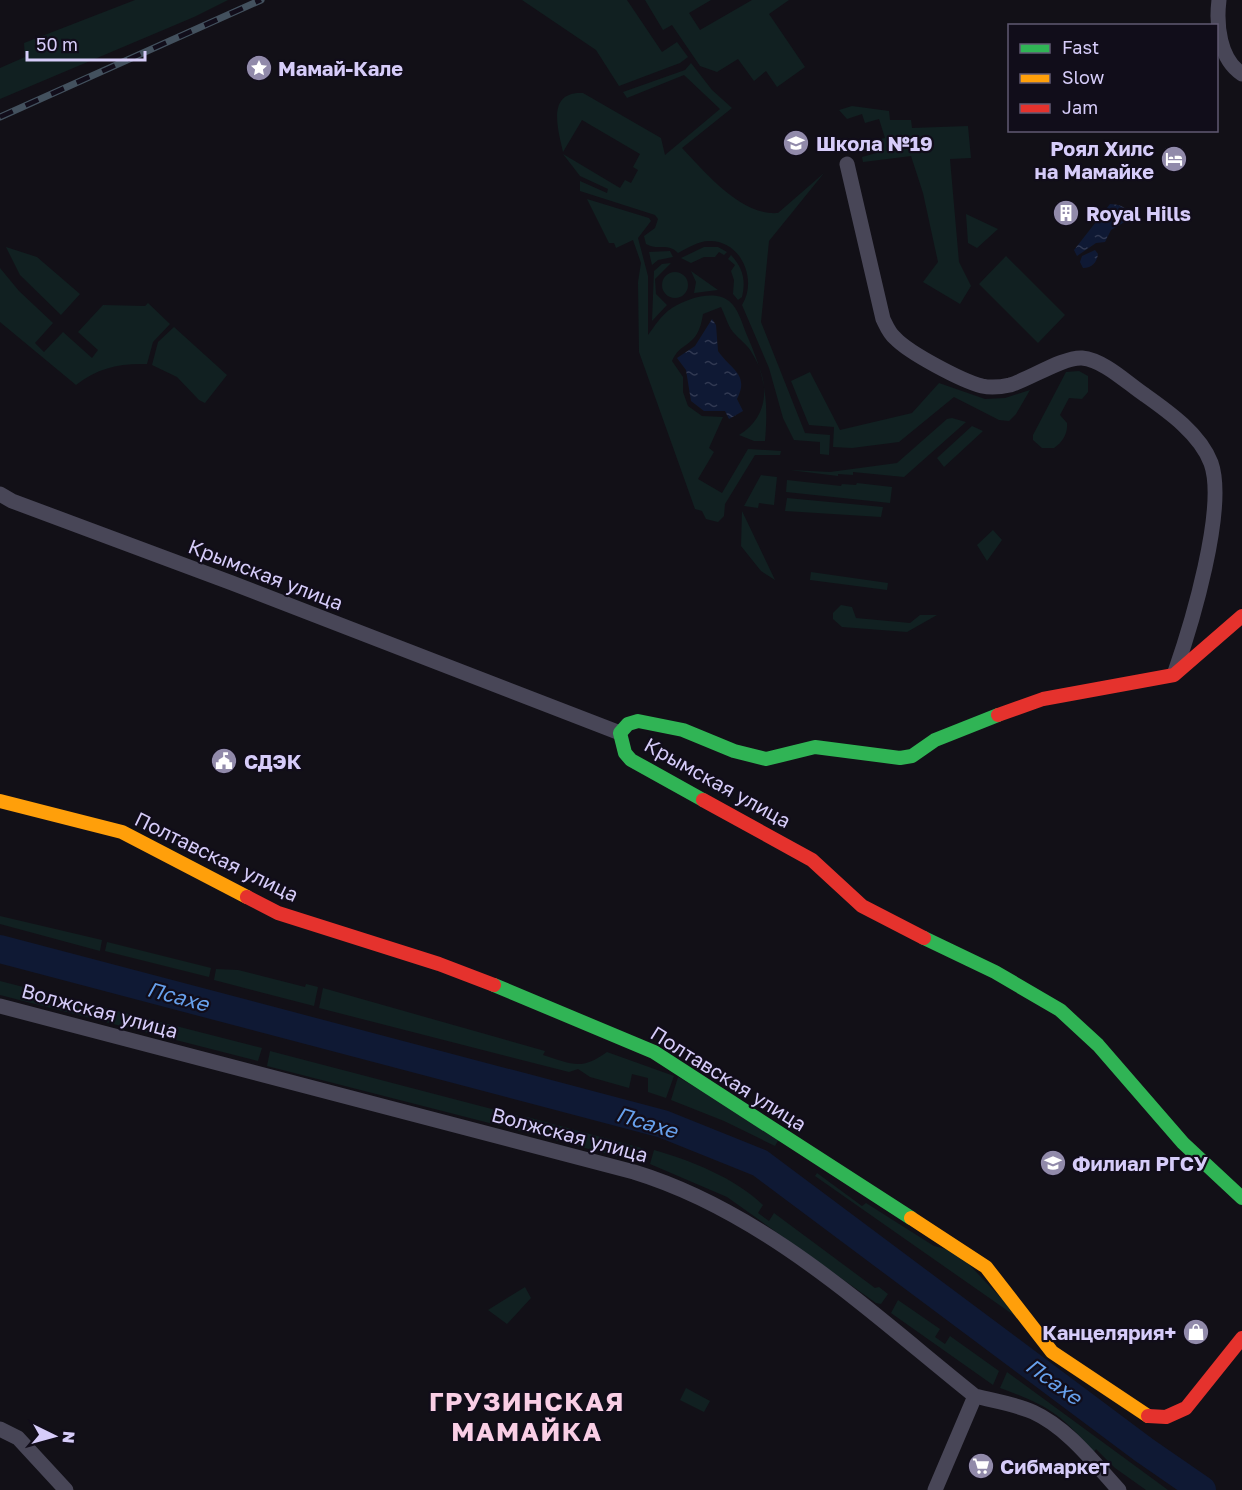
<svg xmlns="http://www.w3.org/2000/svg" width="1242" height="1490" viewBox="0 0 1242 1490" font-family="'Golos Text',sans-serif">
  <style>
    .green { fill: #112021 }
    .water { fill: url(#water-ripples) }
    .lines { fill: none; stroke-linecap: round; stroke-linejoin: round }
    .river { stroke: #0f1934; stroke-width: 28 }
    .street { stroke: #484657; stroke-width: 15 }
    .fast { stroke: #30b455; stroke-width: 14 }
    .slow { stroke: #ff9f0a; stroke-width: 14 }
    .jam { stroke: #e5322d; stroke-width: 14 }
    .rail-casing { stroke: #43515e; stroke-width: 7 }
    .rail { stroke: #110d1a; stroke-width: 4.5; stroke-dasharray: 14; stroke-linecap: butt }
    .labels { text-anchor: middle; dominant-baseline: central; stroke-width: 4.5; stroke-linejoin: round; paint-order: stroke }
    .poi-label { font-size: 20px; font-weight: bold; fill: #d6ccf9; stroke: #110d1a; text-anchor: start }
    .street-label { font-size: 20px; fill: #d6ccf9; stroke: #110d1a }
    .water-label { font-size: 21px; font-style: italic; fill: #67a0ec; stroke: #110d1a }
    .district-label { font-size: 26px; font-weight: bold; letter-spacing: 1.5px; fill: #f9cee5; stroke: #110d1a }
  </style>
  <defs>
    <pattern id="water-ripples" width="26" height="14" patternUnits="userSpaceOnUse" patternTransform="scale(1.5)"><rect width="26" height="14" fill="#0f1934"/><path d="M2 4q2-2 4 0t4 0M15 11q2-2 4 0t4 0" fill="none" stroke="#313952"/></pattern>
  </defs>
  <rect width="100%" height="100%" fill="#121017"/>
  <path class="green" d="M135 0H228L194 17 0 99V68L25 57 24 43Z
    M522 0H627L662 52 677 42 688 57 680 63 619 86 596 50Z
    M645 0H711L689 13 700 30 752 0H789L769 14 805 67 777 87 766 71 754 81 738 59 717 72 700 66 672 25 663 30Z
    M691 63 712 90 732 108 682 148C706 173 741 216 778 213L824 173 769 241 761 322 805 433 830 435 829 455 820 454V442L794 440 783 418 769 368 742 305C758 280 741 240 709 241 698 241 688 248 678 253 668 242 657 251 646 244L644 236 655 228 658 219 655 215 580 191V181L607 193 608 189 580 176 563 154 620 188 625 180 631 183 638 170 633 167 640 154 582 120 563 152C558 129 546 91 583 93L661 138 665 155 720 109 684 75 627 98 623 92 685 70Z
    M852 106 889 111 890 120H911L912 128 968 126 971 158 950 159 959 262 971 286 960 304 923 282 938 262 923 193 911 156 863 162 862 157 876 153 873 141 885 138 879 119 865 123 862 114 847 119 839 110Z
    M587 199 649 218 651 221 638 238 648 276V335C655 326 661 315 672 308 686 299 714 289 729 301 738 308 742 323 746 333 764 374 769 396 765 441H754L739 435C770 416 770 382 752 353 747 344 740 340 733 332 728 326 725 315 721 307L703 314C698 349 681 340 672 361L683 377V392L688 406 702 416 723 417 709 448 714 452 698 479 722 493 748 449 781 451 780 455H755L725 504 724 516 718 522 706 519 702 511 695 509 639 352 638 282 641 263 633 240 616 248 614 243H609Z
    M966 214 998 229 977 248 968 243Z
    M6 247 37 257 80 294 61 315 20 275Z
    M704 247H718L727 252 724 255 719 252 715 257H704L691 263 681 258Z
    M670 251 673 257 658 260 652 265 649 252Z
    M731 255C743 268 746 280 742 297L738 300 733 294 734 280 731 271 735 265 728 259Z
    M1006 256 1065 315 1038 343 979 284Z
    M671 263 655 279 656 294 667 305 652 321 654 271 662 264Z
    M0 268 19 291 53 323 35 343 44 352 63 332 92 358 98 350 78 332 103 305 145 306 148 303 170 324 153 342 147 364C120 363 97 368 76 385L0 322Z
    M691 271 718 290 694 293 696 282Z
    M662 285a13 13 0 1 1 26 0a13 13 0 1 1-26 0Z
    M174 327 227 375 205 403 199 400 177 377 152 365 158 342Z
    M1079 371 1088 376V392L1082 399 1069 398 1060 415 1067 423C1068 433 1063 442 1054 448H1042L1033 440V435L1066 372Z
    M810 372 840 430 912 413 939 383 985 399 1005 398 1030 390 1016 414 1009 421 999 420 954 397 899 442 852 448 833 447 834 427 809 425 791 381Z
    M952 418 966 422 904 477 853 472V475L838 474V476L790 470 830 472 897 463 947 419Z
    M972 426 983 431 944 467 937 458Z
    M761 475 777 477 774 505 759 503 758 508 744 506Z
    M787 480 841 486 842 484 856 485 857 483 892 487 890 503 786 492Z
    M787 498 883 507 881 517 785 511Z
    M742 511 775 580 761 571 741 546Z
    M993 530 1002 540 987 561 977 545Z
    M811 572 888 583 887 590 810 580Z
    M841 605 852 607 856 618 910 623 920 615H937L907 632 842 627 833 619V613Z
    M0 916 102 940 100 951 0 924Z
    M107 942 211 968 209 977 105 951Z
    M216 969 238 970 305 987 306 984 318 987 314 1006 214 980Z
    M0 981 262 1048 258 1061 0 995Z
    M323 988 545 1051 543 1055C572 1064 581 1071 607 1052L674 1076 666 1098 648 1092V1078L632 1074 629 1088 590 1077 578 1069 569 1072 319 1008Z
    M270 1051 519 1116 501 1126 267 1066Z
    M678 1077 780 1137 775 1146 724 1121 671 1100Z
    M527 1117 645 1149 642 1163 509 1128Z
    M654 1150C690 1160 735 1178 763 1205L758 1213 769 1221 774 1213 875 1288 879 1287 888 1294 881 1304 876 1303 727 1197 650 1164Z
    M817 1173 862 1206 866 1203 934 1246 957 1252 1025 1323 815 1176Z
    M525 1287 531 1298 507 1324 488 1310Z
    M898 1300 940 1329 935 1337 945 1344 950 1336 999 1371 993 1385 891 1313Z
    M1007 1372 1168 1490H1146L1115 1468 1096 1449 1094 1452C1060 1413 1047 1405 1000 1388Z
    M686 1388 710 1401 704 1412 680 1400Z"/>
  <path class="water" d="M1110 204C1120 204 1131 208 1128 220L1111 230 1105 242 1096 243 1077 256 1074 250Z
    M1095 250 1098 254C1097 262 1092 268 1083 268L1080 262 1082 256Z
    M712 319 716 325 718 351C730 369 750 374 737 399L743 411 729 419 725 411H704L691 401 686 370 677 358 695 346Z"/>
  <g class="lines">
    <path class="river" d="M0 949 663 1124 760 1163 1144 1450 1202 1490"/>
    <path class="street" d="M1219 0C1216 24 1219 59 1242 74
      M847 164 883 319C886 325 889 333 895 338 909 353 962 381 982 386 991 388 1001 387 1010 385 1030 379 1063 357 1082 358 1104 360 1127 383 1145 395 1169 412 1200 434 1211 463 1227 508 1191 626 1175 672
      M0 494 12 501 232 583 620 733
      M0 1006 634 1172C765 1212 870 1312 975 1396L935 1490
      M975 1396C994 1401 1015 1404 1033 1412 1068 1428 1094 1463 1119 1490
      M0 1429 18 1438 66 1490"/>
    <path class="fast" d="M703 800 631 760 625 753 620 733 628 724 638 721 683 730 734 751 766 759 815 747 900 758 912 756 935 740 998 715
      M924 938 995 972 1060 1010 1098 1045 1183 1143 1242 1198
      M494 985 654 1052 911 1218"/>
    <path class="slow" d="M0 801 122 832 247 897
      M911 1218 986 1267 1052 1352 1148 1416"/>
    <path class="jam" d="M998 715 1043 699 1174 675 1242 616
      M703 800 812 860 862 906 924 938
      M247 897 278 913 439 964 494 985
      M1148 1416 1166 1417 1186 1408 1242 1338"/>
    <g class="rail-casing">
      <path id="rail" d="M0 117 261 0"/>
    </g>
    <use href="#rail" class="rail"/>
  </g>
  <defs>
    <g id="sight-disc" transform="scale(1.35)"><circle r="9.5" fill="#918aaa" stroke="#110d1a"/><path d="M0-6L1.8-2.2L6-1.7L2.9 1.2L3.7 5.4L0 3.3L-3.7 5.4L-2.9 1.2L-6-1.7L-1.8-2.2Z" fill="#fff"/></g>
    <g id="school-disc" transform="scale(1.35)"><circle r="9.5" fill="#918aaa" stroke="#110d1a"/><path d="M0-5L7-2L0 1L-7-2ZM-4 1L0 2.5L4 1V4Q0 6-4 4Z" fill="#fff"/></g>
    <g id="hotel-disc" transform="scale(1.35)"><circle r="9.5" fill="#918aaa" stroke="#110d1a"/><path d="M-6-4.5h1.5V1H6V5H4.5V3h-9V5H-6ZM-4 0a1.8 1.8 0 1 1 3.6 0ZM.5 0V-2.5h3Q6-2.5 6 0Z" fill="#fff"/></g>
    <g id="building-disc" transform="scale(1.35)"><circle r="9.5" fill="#918aaa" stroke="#110d1a"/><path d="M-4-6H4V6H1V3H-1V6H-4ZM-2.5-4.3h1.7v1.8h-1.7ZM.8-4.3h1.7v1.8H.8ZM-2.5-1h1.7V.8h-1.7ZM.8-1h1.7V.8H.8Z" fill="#fff"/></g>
    <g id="civic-disc" transform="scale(1.35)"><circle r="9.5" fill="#918aaa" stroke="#110d1a"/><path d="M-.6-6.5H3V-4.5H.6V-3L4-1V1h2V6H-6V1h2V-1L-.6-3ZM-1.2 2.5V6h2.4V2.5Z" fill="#fff"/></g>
    <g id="university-disc" transform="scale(1.35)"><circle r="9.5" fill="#918aaa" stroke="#110d1a"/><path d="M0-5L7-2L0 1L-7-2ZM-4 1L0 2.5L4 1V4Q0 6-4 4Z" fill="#fff"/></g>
    <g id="shop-disc" transform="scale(1.35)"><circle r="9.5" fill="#918aaa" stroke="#110d1a"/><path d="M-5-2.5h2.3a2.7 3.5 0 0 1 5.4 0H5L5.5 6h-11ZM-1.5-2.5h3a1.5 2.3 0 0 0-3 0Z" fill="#fff"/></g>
    <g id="supermarket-disc" transform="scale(1.35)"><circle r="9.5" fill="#918aaa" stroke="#110d1a"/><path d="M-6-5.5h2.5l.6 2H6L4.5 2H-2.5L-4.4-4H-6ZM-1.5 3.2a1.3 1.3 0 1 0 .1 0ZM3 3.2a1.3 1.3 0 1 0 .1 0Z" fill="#fff"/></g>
  </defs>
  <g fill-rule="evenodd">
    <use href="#sight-disc" x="259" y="68"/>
    <use href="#school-disc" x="796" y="143"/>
    <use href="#hotel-disc" x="1174" y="159"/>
    <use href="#building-disc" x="1066" y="213"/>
    <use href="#civic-disc" x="224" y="761"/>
    <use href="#university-disc" x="1053" y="1163"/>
    <use href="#shop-disc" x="1196" y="1332"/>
    <use href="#supermarket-disc" x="981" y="1466"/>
  </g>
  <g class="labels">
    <g class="poi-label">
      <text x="278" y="68">Мамай-Кале</text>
      <text x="816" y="143">Школа №19</text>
      <text x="1154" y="148" text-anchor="end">Роял Хилс<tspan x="1154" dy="23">на Мамайке</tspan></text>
      <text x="1086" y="213">Royal Hills</text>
      <text x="244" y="761">СДЭК</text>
      <text x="1072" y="1163">Филиал РГСУ</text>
      <text x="1176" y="1332" text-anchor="end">Канцелярия+</text>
      <text x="1000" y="1466">Сибмаркет</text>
    </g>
    <g class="street-label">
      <text transform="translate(266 574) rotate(21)">Крымская улица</text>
      <text transform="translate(718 782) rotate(29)">Крымская улица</text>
      <text transform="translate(217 856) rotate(26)">Полтавская улица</text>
      <text transform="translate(100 1010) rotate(15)">Волжская улица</text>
      <text transform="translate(729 1078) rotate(32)">Полтавская улица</text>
      <text transform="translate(570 1134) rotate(15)">Волжская улица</text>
    </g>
    <g class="water-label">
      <text transform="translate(178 996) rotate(15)">Псахе</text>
      <text transform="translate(647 1122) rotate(17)">Псахе</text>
      <text transform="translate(1054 1381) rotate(36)">Псахе</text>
    </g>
    <g class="district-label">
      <text x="527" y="1401">ГРУЗИНСКАЯ<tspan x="527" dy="30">МАМАЙКА</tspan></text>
    </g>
  </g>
  <rect x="1008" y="24" width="210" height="108" fill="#110d1a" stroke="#605973" stroke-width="1.5"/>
  <rect x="1020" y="44" width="30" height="9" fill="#30b455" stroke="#605973" stroke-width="1.5"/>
  <text x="1062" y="54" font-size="18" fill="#d6ccf9">Fast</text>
  <rect x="1020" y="74" width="30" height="9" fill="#ff9f0a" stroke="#605973" stroke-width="1.5"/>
  <text x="1062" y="84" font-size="18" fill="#d6ccf9">Slow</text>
  <rect x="1020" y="104" width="30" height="9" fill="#e5322d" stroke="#605973" stroke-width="1.5"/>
  <text x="1062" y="114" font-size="18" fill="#d6ccf9">Jam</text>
  <g transform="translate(54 1436) rotate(95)" stroke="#110d1a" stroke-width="4.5" paint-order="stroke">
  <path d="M0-4.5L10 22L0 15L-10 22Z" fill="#d6ccf9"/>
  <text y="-9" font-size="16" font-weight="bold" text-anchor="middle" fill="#d6ccf9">N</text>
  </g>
  <path d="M27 51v9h118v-9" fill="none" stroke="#d6ccf9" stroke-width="3"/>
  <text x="36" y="51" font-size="18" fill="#d6ccf9" stroke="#110d1a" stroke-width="4.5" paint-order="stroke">50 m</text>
</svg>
